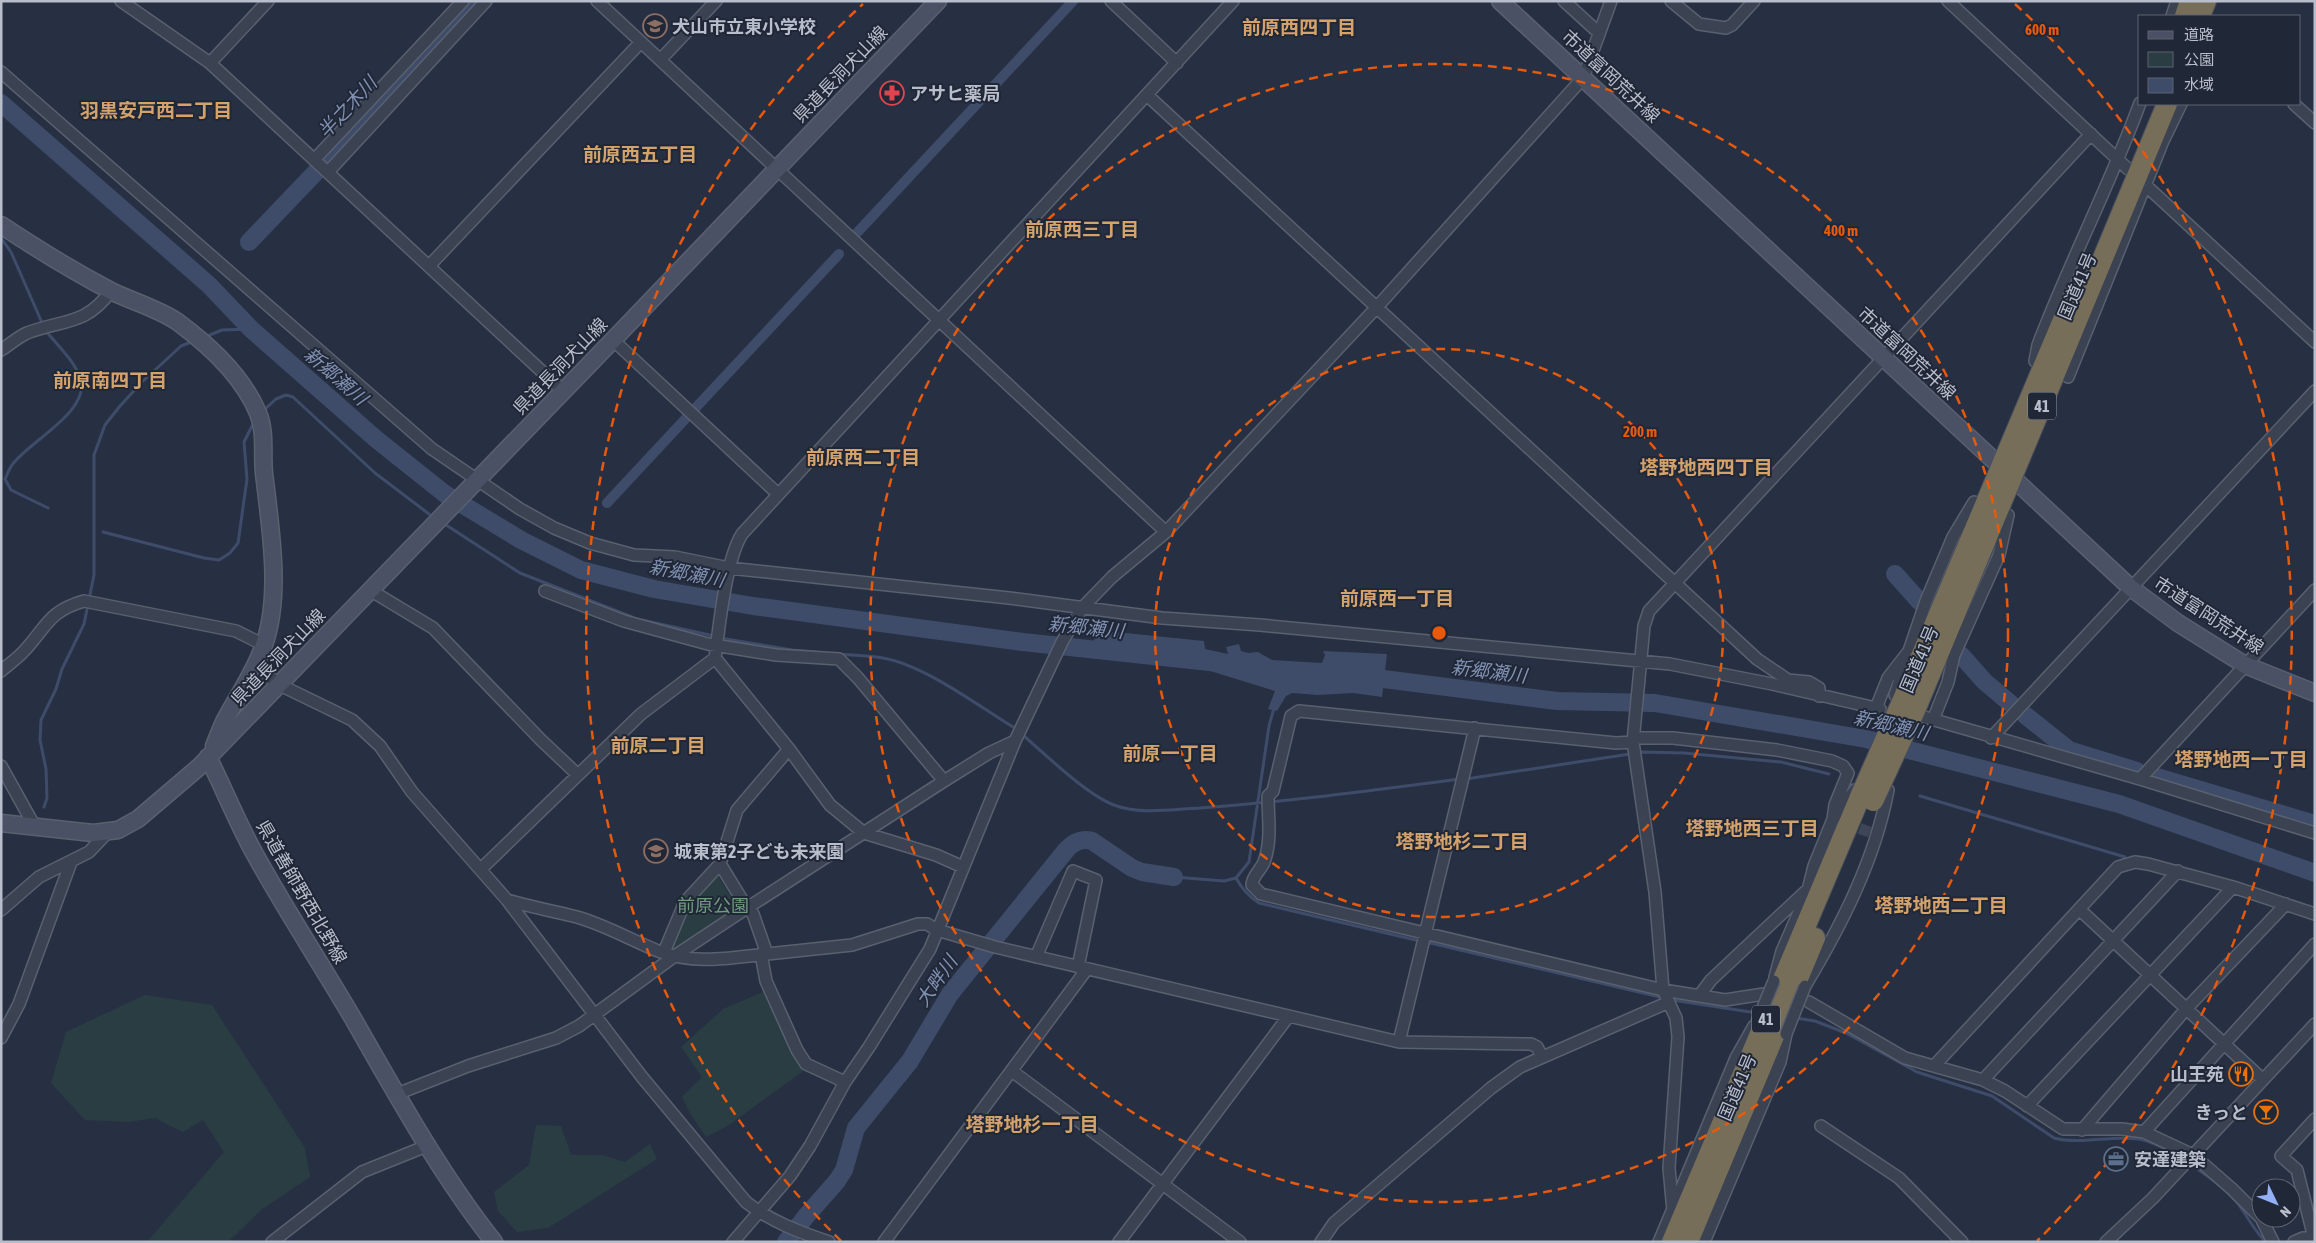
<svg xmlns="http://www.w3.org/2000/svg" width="2316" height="1243" viewBox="0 0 2316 1243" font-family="'Asap Condensed','Noto Sans JP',sans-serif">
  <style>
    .green { fill: #293d43 }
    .water { fill: #3e4c6a }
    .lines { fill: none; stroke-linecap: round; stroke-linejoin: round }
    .stream { stroke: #3e4c6a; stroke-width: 3 }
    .canal { stroke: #3e4c6a; stroke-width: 10 }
    .river { stroke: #3e4c6a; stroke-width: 18 }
    .street-tunnel { stroke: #3d4557; stroke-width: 11; stroke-dasharray: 11 5.5; stroke-linecap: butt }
    .street-casing { stroke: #59606f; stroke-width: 14 }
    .secondary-casing { stroke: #59606f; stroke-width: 19 }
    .highway-casing { stroke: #464d5c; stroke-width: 22 }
    .street { stroke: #3b4352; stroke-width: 11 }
    .secondary { stroke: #4a5164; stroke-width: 16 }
    .highway { stroke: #776e59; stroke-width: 20 }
    .street-bridge-casing { stroke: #59606f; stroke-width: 14; stroke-linecap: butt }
    .highway-bridge-casing { stroke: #464d5c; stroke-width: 22; stroke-linecap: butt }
    .street-bridge { stroke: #3b4352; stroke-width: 11 }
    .highway-bridge { stroke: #776e59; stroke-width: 20 }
    .ring { fill: none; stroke: #e8590c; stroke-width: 2.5; stroke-dasharray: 9 6 }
    .labels { text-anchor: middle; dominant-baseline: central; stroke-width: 4; stroke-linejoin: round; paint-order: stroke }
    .shield { fill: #202737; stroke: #8a919f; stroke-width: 1 }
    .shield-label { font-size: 16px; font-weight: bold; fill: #b8becb }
    .poi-label { font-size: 18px; font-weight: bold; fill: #b8becb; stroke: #202737; text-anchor: start }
    .street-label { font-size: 18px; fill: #b8becb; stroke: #202737 }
    .park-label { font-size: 18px; fill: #709c7e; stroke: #202737 }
    .neighbourhood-label { font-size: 19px; font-weight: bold; fill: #d4a26b; stroke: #202737 }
    .water-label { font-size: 19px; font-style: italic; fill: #8191b2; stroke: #202737 }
    .centre { fill: #e8590c; stroke: #202737; stroke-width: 2.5 }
    .ring-label { font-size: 15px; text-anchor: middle; font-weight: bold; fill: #e8590c; stroke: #202737; stroke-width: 4; stroke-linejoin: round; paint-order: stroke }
  </style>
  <rect width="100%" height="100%" fill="#273042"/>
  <path class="green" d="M716 873 739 910 676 952 669 950 690 901Z
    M763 992 783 1024 803 1071 729 1125 706 1137 690 1113 682 1097 702 1077 681 1047 723 1009Z
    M145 995 212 1005 305 1148 310 1177 261 1210 228 1242H147L224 1152 203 1120 183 1132 155 1118 128 1122 85 1120 51 1083 66 1032Z
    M536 1125 561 1126 571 1155H602L625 1162 650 1144 657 1159 548 1228 517 1232 498 1211 494 1192 529 1165Z"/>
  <path class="water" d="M1096 630 1204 641 1205 649 1228 654 1226 647 1239 644 1241 651 1248 653 1258 652 1272 660 1322 663 1325 655 1323 651 1387 654 1382 697 1353 693 1317 695 1292 693 1286 696 1277 711 1268 709 1275 691 1207 670 1202 657 1168 652H1144L1094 642Z"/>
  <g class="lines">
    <path class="stream" d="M1 238 11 252 43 325
      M46 331C57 345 74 360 80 378 92 411 29 441 12 465 9 469 7 475 5 479L11 490 48 508
      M205 337 222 330 251 329
      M263 411 276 399 286 395 293 397 375 473 429 514
      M443 523 520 573 632 617
      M103 532 204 558 219 560 230 553 238 543 247 479 244 442 254 422
      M642 620 714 636
      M720 638 792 650 816 652
      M837 654C852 655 868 655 883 658 924 665 977 705 1013 727
      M1024 736C1047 756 1087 795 1114 805 1140 815 1172 809 1200 808 1287 802 1374 790 1460 779
      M1466 779 1643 752 1684 753 1781 762 1829 774
      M1920 796 2125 857
      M44 807 47 798 46 769 40 740 41 720 56 689 62 669 84 624 94 575V455L105 425 120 406 142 382 181 346 194 341
      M1174 877 1224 881 1236 878 1249 862 1269 726 1274 708
      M1236 878C1242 889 1248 896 1259 903L1420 941
      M1426 942 1664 998
      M1672 1000 1757 1013
      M1796 1018 1815 1021 1846 1033 1917 1072 1992 1096 2054 1138C2081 1145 2110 1135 2138 1139 2163 1142 2223 1184 2239 1205 2248 1217 2255 1232 2266 1242"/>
    <path class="canal" d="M854 236 1073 1
      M607 503 839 254"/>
    <path class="river" d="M1 103 209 285 251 329 376 439 445 494 521 540 581 570 654 589 753 606 1023 642 1228 664
      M249 242 421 62 476 1
      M1895 574 1920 602
      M1961 655 1984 681 2011 704
      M1360 676 1557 701 1655 703 1866 739 2119 804 2315 873
      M2025 715 2069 750 2137 771
      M2153 776 2315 824
      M786 1242 807 1215 837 1181 844 1170 856 1128 910 1061 950 994 1067 849C1074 842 1081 838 1092 841L1132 868 1142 872 1174 877"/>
    <path class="street-tunnel" d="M1844 823 1878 835"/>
    <g class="street-casing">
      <path id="street" d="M121 1 210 63 563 391
        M597 1 1166 532
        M1111 1 1177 63
        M1564 1 1599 33
        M1671 1 1699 24 1726 28 1732 25 1754 1
        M1948 1 2128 169
        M2172 16 2177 1
        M661 59 716 1
        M210 63 268 1
        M1 72 432 449 520 509 554 528 590 543 634 555 675 557 729 568 1009 598 1162 618 1260 625 1670 664 1772 684 1880 709
        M1147 95 1757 659 1788 680 1809 682 1819 688V696
        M2294 104 2315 123
        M314 160 463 1
        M328 172 486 1
        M2141 181 2315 342
        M429 266 641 42
        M613 340 778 494
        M1 350C9 345 18 337 27 333 64 319 85 326 111 291
        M2042 368 2035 361 2038 345C2069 263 2110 185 2140 103
        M2068 377 2163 141 2181 104
        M370 590 433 628 541 740 578 775
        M545 591 624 621 708 644 776 655 839 659 858 678 944 781
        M715 658 789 749 830 805 864 833 936 855 963 867
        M255 666 280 685 352 720 380 746 412 792 507 900 642 1077 746 1202C770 1221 799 1232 829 1242
        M1 671C9 664 18 658 25 650 47 626 49 611 84 601L236 631 264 645
        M1895 695 1907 658
        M1876 708 1888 678 1909 651 1926 601 1953 537 1974 502
        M1924 717 2140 779 2315 833
        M1933 720 1948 682 1954 655 1999 555 2008 515
        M1633 738H1673L1777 750 1832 761 1843 766 1848 773 1835 805 1833 819
        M1991 738 2315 391
        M1633 742 1616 743 1299 711 1291 716 1273 791 1268 796C1268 818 1272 840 1264 862 1261 870 1252 876 1252 885L1261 894 1663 990 1725 1000 1764 994
        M1 766 35 827
        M2140 779 2315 590
        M720 864 747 908 753 914 767 954 852 945 918 924H927L937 930 995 947 1399 1042 1531 1044 1537 1047 1542 1057
        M481 869 641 714 715 658C719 627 726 559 742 534L1233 1
        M507 900C530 907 554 911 577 917 605 925 631 940 658 951 694 965 729 958 767 954
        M2079 909 2262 1079
        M1 910 39 877 89 852 107 833
        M664 952 685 902 720 864 737 810 789 749
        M761 954 766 981 797 1050 806 1064 845 1082
        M1036 957 1073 871 1096 880 1078 967
        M1775 977 1782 951 1807 894 1814 866 1833 819 1855 790
        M1805 986C1841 926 1875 860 1888 790
        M1699 996 1711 980 1806 891
        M1809 1002 1905 1058 1983 1080 2005 1091 2063 1129H2122L2144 1132 2193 1155 2232 1189 2261 1218
        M1 1038 19 1004 71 862
        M1399 1042 1475 728
        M1934 1066 2118 867 2135 862 2148 864 2233 887 2315 914
        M1012 1071 1240 1242
        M1983 1080 2178 871
        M397 1094 468 1066 556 1038 579 1026 676 955 747 908 944 781 989 753 1015 741
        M2027 1106 2233 887
        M1821 1126 1899 1178 1962 1242
        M2082 1130 2186 1009 2286 904
        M2144 1132 2315 944
        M1673 1211 1669 1168 1678 1037 1676 1018 1663 990 1655 892 1633 742 1644 626 1649 611 2091 134
        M2261 1218 2273 1242
        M2314 1238 2297 1170 2281 1156 2315 1119
        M272 1242 362 1172 429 1145
        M733 1242 790 1176 810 1146 845 1082 869 1047 930 949 1015 741 1062 642 1082 608 1112 577 1166 532 1377 307 1583 78 1611 1
        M884 1242 1087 969
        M1119 1242 1288 1017
        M1321 1242 1334 1223 1491 1088 1520 1067 1669 1002
        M1659 1242 1736 1058 1754 1026
        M1704 1242 1780 1062 1786 1034
        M2106 1242 2153 1198 2315 1024
        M2294 1242 2303 1238H2315"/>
    </g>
    <g class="secondary-casing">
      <path id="secondary" d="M1500 1 2131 588 2178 623 2245 665 2315 693
        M1 225C37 249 73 271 111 291 131 301 162 310 179 323 210 346 243 377 258 413 266 432 262 453 264 473 270 526 282 594 264 645 255 671 239 694 226 718 221 727 218 737 214 746
        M208 757C223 787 236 819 252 849 283 906 318 959 351 1015 394 1090 440 1174 494 1242
        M1 823 93 833 118 830 138 819 199 767 613 340 938 1"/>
    </g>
    <g class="highway-casing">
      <path id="highway" d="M2185 16 2190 1
        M2200 16 2206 1
        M1901 704 2074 294
        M1916 708 2167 104
        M1672 1242 1860 797
        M1688 1242 1815 938"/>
    </g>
    <use href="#street" class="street"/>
    <use href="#secondary" class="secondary"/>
    <use href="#highway" class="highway"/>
    <g class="street-bridge-casing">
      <path id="street-bridge" d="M1757 1022 1774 981
        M1786 1034 1805 986"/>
    </g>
    <g class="highway-bridge-casing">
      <path id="highway-bridge" d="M1860 797 1901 704
        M1873 801 1916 708"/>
    </g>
    <use href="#street-bridge" class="street-bridge"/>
    <use href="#highway-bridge" class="highway-bridge"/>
  </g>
  <g class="ring">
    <circle cx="1439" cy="633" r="284"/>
    <circle cx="1439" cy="633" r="569"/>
    <path d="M841 1241A853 853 0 0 1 863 4M2015 4A853 853 0 0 1 2037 1241"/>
  </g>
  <defs>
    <g id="school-ring" transform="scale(1.25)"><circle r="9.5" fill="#202737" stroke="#8d6e63" stroke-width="1.5"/><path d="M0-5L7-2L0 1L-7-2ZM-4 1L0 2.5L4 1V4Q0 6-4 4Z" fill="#8d6e63"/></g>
    <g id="pharmacy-ring" transform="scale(1.25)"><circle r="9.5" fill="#202737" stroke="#e0444e" stroke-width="1.5"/><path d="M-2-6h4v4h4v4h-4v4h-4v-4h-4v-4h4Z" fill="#e0444e"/></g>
    <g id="restaurant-ring" transform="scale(1.25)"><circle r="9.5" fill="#202737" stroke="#e8710a" stroke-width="1.5"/><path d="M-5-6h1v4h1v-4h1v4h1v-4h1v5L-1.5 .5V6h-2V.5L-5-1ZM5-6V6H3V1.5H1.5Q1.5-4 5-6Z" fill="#e8710a"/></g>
    <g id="bar-ring" transform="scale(1.25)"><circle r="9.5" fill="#202737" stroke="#e8710a" stroke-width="1.5"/><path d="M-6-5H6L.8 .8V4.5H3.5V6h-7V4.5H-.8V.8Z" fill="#e8710a"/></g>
    <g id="office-ring" transform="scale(1.25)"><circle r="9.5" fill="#202737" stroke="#5c6f8a" stroke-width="1.5"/><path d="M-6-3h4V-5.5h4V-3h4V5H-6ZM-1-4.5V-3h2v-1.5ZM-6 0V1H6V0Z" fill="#5c6f8a"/></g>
  </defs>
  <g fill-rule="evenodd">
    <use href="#school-ring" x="655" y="26"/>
    <use href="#pharmacy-ring" x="892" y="93"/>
    <use href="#school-ring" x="656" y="851"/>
    <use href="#restaurant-ring" x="2241" y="1074"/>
    <use href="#bar-ring" x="2266" y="1112"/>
    <use href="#office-ring" x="2116" y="1159"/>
  </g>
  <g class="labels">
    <g class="shield">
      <rect x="2028" y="392.5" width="28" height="27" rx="4"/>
      <rect x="1752" y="1005.5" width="28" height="27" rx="4"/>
    </g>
    <g class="shield-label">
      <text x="2042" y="406">41</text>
      <text x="1766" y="1019">41</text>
    </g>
    <g class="poi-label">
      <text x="672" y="26">犬山市立東小学校</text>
      <text x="910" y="93">アサヒ薬局</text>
      <text x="674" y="851">城東第2子ども未来園</text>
      <text x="2224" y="1074" text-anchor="end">山王苑</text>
      <text x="2248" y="1112" text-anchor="end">きっと</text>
      <text x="2134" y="1159">安達建築</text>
    </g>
    <g class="street-label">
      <text transform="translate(840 74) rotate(-46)">県道長洞犬山線</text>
      <text transform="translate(1611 76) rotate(43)">市道富岡荒井線</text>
      <text transform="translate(2077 286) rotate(-67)">国道41号</text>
      <text transform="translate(1907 353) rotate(43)">市道富岡荒井線</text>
      <text transform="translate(560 366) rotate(-46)">県道長洞犬山線</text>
      <text transform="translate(2209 615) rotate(33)">市道富岡荒井線</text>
      <text transform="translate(278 657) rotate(-46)">県道長洞犬山線</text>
      <text transform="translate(1919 659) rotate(-67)">国道41号</text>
      <text transform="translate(302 892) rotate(60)">県道善師野西北野線</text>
      <text transform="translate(1737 1087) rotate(-67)">国道41号</text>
    </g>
    <g class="park-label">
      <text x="713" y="905">前原公園</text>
    </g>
    <g class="neighbourhood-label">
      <text x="1299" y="27">前原西四丁目</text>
      <text x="156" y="110">羽黒安戸西二丁目</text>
      <text x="640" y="154">前原西五丁目</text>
      <text x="1082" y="229">前原西三丁目</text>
      <text x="110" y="380">前原南四丁目</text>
      <text x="863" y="457">前原西二丁目</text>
      <text x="1706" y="467">塔野地西四丁目</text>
      <text x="1397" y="598">前原西一丁目</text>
      <text x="658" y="745">前原二丁目</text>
      <text x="1170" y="753">前原一丁目</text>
      <text x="2241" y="759">塔野地西一丁目</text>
      <text x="1752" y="828">塔野地西三丁目</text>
      <text x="1462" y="841">塔野地杉二丁目</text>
      <text x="1941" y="905">塔野地西二丁目</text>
      <text x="1032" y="1124">塔野地杉一丁目</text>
    </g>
    <g class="water-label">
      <text transform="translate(347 107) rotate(-47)">半之木川</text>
      <text transform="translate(336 376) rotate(41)">新郷瀬川</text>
      <text transform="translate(687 573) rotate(11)">新郷瀬川</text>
      <text transform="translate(1086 627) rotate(6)">新郷瀬川</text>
      <text transform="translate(1489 671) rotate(7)">新郷瀬川</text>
      <text transform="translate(1891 725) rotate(13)">新郷瀬川</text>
      <text transform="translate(936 981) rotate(-55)">大畔川</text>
    </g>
  </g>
  <circle cx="1439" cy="633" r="8" class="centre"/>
  <g class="ring-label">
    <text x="2042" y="35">600 m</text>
    <text x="1841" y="236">400 m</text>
    <text x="1640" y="437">200 m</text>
  </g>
  <rect width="2316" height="1243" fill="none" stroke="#b8becb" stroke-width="5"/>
  <rect x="2138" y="15" width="162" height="90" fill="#202737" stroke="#5d6372"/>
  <rect x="2148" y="31" width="25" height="8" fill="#4a5164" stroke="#5d6372"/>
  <text x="2184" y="40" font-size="15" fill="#b8becb">道路</text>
  <rect x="2148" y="52" width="25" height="15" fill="#293d43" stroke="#5d6372"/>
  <text x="2184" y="65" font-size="15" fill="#b8becb">公園</text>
  <rect x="2148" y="78" width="25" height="15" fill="#3e4c6a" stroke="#5d6372"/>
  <text x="2184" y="90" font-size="15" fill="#b8becb">水域</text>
  <g transform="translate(2276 1203) rotate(133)"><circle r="24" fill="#202737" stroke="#5d6372"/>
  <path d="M0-4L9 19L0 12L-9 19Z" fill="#93b0f6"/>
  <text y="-8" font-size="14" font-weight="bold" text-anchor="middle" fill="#b8becb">N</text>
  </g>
</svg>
